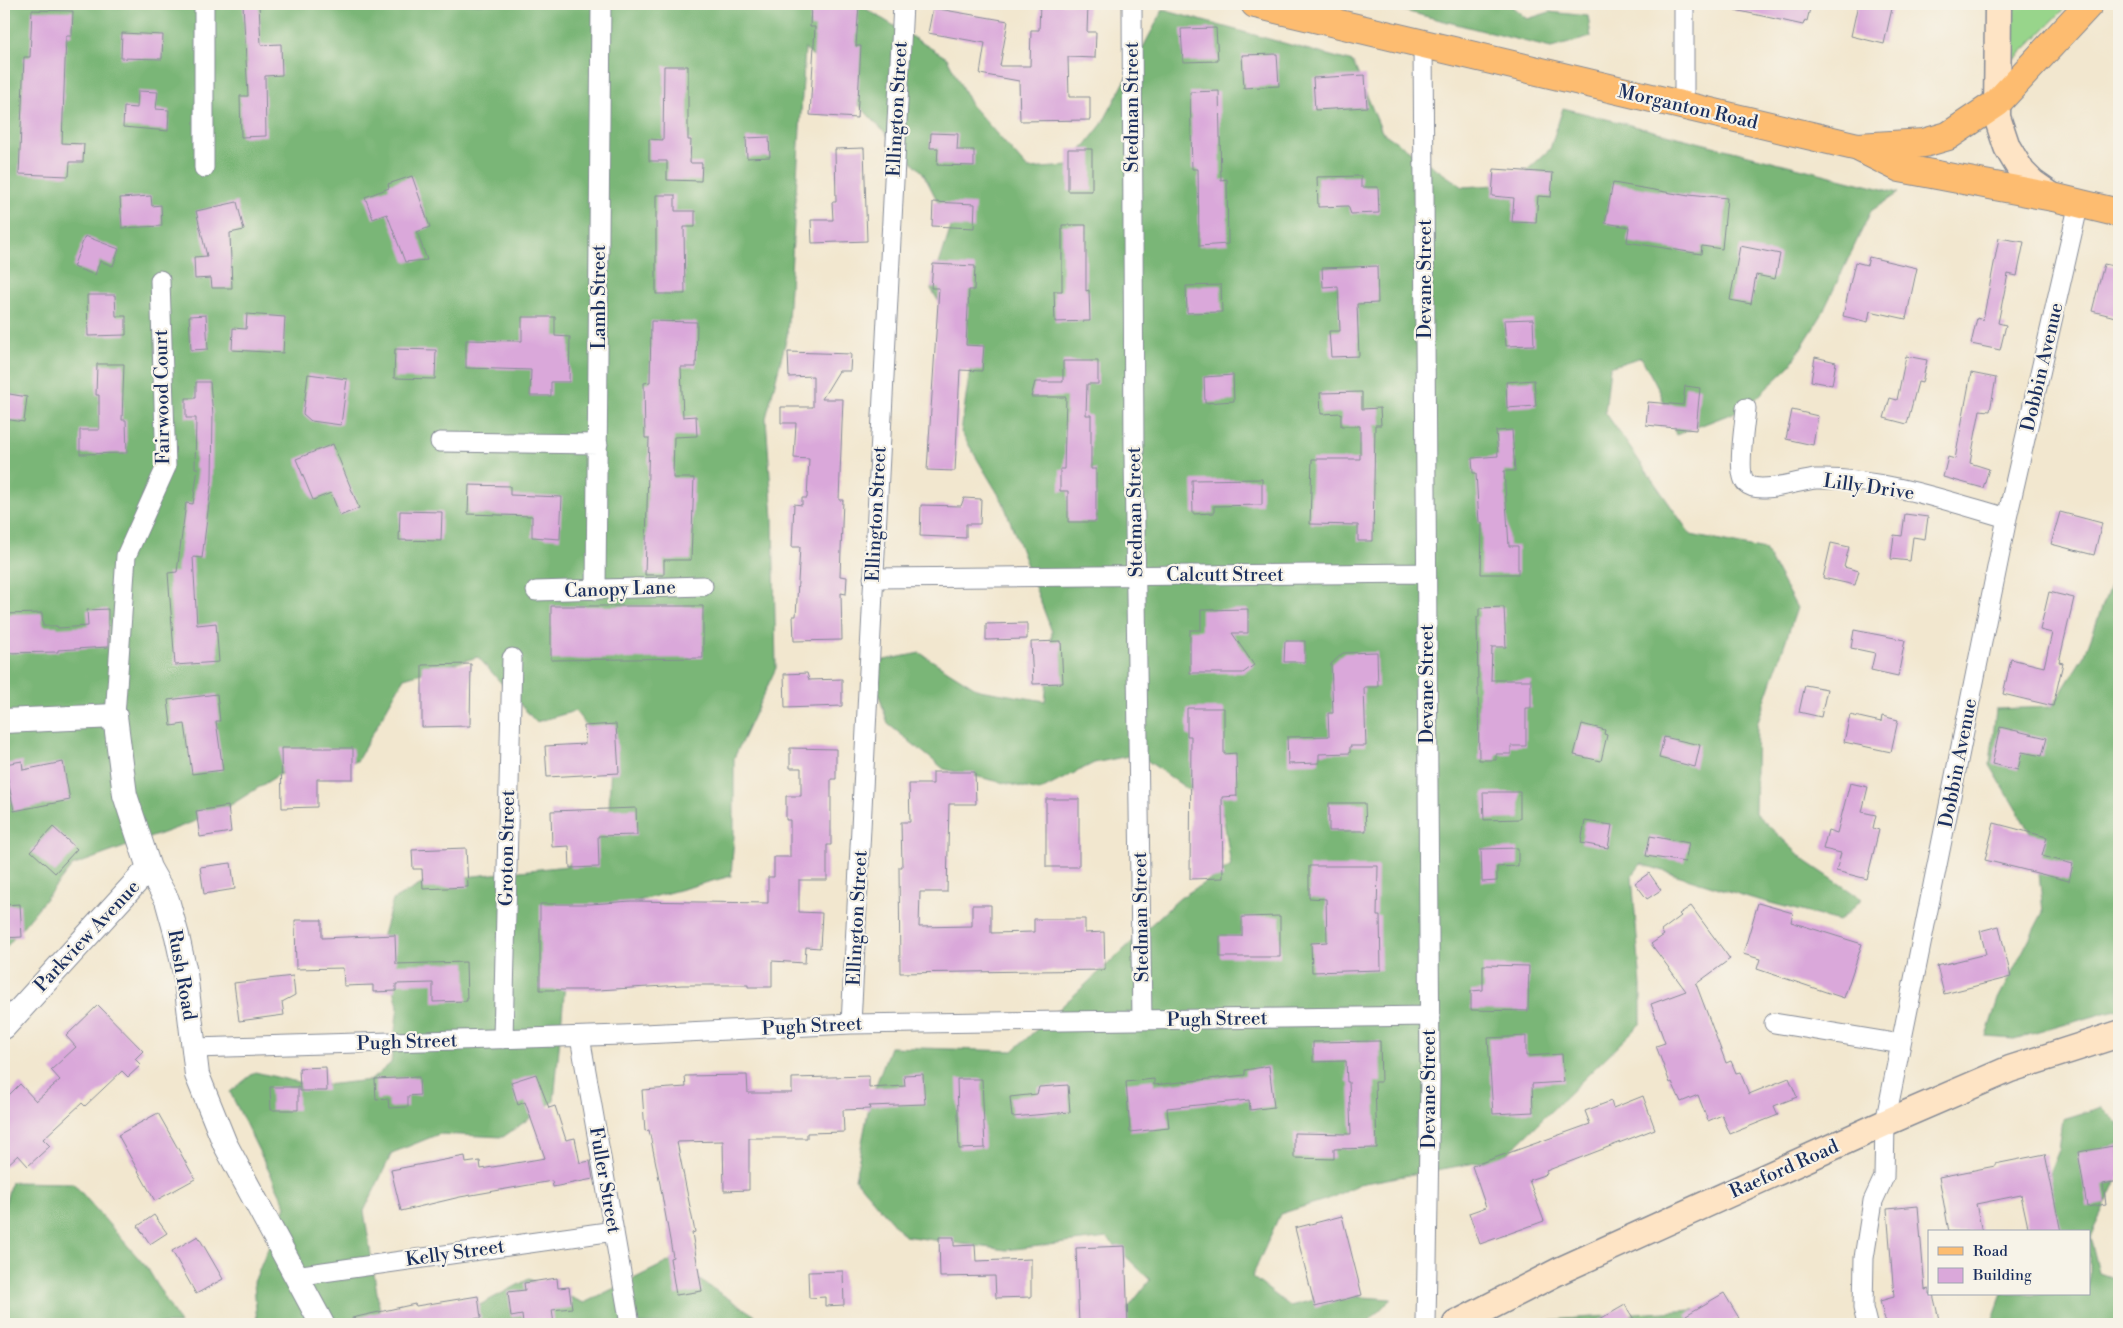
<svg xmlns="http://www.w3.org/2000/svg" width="2123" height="1328" viewBox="0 0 2123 1328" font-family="'Libre Bodoni',serif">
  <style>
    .green { fill: #98d58b; stroke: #5a8274 }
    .forest { fill: #7ab677; stroke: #4a726a }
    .building { fill: #daa8da }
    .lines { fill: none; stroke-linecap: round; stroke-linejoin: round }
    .minor-casing { stroke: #868b96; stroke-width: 21 }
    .tertiary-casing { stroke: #868b96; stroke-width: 26 }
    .secondary-casing { stroke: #868b96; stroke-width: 29 }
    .primary-casing { stroke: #868b96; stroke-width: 30 }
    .minor { stroke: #fff; stroke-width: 19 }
    .tertiary { stroke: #fff; stroke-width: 24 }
    .secondary { stroke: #fee4c5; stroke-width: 26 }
    .primary { stroke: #fdbc6f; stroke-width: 28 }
    .labels { text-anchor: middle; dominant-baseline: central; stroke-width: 4.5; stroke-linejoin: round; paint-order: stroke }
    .street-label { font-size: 19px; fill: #1b2f5e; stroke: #f7f3e8 }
  </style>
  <rect width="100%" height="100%" fill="#f7f3e8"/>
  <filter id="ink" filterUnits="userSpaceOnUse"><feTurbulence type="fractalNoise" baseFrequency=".02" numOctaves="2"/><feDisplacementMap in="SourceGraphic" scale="10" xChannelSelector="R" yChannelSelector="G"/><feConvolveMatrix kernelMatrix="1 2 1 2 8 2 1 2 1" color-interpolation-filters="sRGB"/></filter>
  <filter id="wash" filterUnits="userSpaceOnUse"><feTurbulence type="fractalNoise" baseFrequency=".0096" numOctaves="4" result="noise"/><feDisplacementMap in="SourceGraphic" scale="20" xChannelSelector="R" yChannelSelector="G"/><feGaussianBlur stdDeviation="1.12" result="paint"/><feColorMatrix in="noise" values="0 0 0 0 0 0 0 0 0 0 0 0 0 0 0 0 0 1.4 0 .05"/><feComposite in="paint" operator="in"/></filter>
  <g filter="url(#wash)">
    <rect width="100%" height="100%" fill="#f2e7cf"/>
    <path class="green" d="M2013 4H2069L2016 58 2012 55Z"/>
    <path class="forest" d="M9 4H858L947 58 971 105 1028 169 1069 166 1102 124 1163 10 1353 62 1382 132 1463 187 1512 184 1550 149 1563 108 1898 193 1871 211 1821 316 1789 367 1746 408 1676 435 1660 392 1641 357 1610 367 1605 412 1691 535 1765 550 1797 608 1757 724 1755 813 1807 862 1862 899 1839 921 1755 899 1641 864 1632 876 1641 986V1023L1503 1158 1359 1184 1331 1198 1280 1214 1252 1277 1290 1306 1334 1295 1391 1299 1366 1324H1109L1117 1322 1150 1280 1107 1238 1006 1250 904 1236 855 1179 870 1101 890 1047 1013 1051 1180 898 1231 866 1223 814 1138 754 1094 763 1039 791 944 769 888 724 869 663 920 653 979 690 1045 701 1052 632 1003 502 961 432 972 355 931 289 951 227 923 173 805 48 787 336 766 418 773 519 776 668 734 758V836L731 876 608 909 565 984 554 1101 503 1137 439 1134 392 1153 364 1211 382 1324H257L254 1282 286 1206 230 1092 255 1072 315 1086 371 1080 391 1063 398 1006 382 938 393 900 427 881 567 866 609 813 611 756 575 711 536 722 478 657 404 678 357 761 280 774 218 813 72 866 4 950V35Z
      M1377 4H1509L1527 19 1550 12 1588 16 1591 37 1551 48Z
      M2119 561V1009L2014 1039 1986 1037 1998 999 2043 912 2036 843 1990 765 1996 709 2052 707 2085 654Z
      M2102 1107 2119 1124V1176L2090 1237 2099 1273 2119 1280V1324H1991L2002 1294H2089V1232H2025L2059 1150 2063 1119Z
      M11 1182 73 1183 148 1269 180 1324H4V1208Z
      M670 1261 768 1324H413L459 1316 529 1279 584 1303Z
      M1707 1309 1730 1324H1546L1551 1320Z"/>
    <g id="blocks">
      <path class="building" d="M243 4H259L261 45 281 44 282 75 265 76 266 136 241 137 240 96H248Z
        M811 4 859 5 856 46H861L857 118 810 115 815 27H810Z
        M1040 4H1088L1087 32H1096L1095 58 1068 57 1069 97H1090V120L1020 121 1019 81 980 74 985 43 928 33 933 8 1008 21 1000 66H1030L1031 30H1039Z
        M1735 4H1811L1807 21 1805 20 1803 25 1735 10Z
        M1858 4H1893L1884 44 1851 36Z
        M32 10 73 11 72 36H66L62 143 84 144 83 162H70L69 176 19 174 24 57H30Z
        M1216 28 1218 61 1183 62 1181 29Z
        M122 33 163 35 162 59 121 58Z
        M1277 54 1279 86 1244 88 1242 55Z
        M664 66H688V140H691L690 163H702L701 181 667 180V161H649V139L663 140Z
        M1365 75 1367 107 1315 110 1313 78Z
        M138 91 158 92 156 109 169 110 168 131 123 127 124 107 137 108Z
        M1219 91 1221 180 1227 179 1228 244 1199 246 1198 169H1192L1190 92Z
        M931 133 958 134 957 150H974V166L937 165 938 148H930Z
        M769 137 770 157 747 158 746 138Z
        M864 148 867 241 812 243 811 220H833L832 202H836L835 149Z
        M1068 149H1092V191H1068Z
        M1494 169 1553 173 1551 197 1538 196 1536 223 1512 222 1514 198 1492 196Z
        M412 176 430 227 417 232 427 260 405 262 387 214 373 219 365 197 389 188 388 184Z
        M1361 176V187H1378L1379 213 1351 214 1348 206 1318 207 1317 177Z
        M1613 183 1689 196V194L1727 198 1722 249 1702 246 1701 254 1627 242 1629 227 1605 223Z
        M656 195H675V211H695V227H684L685 294H656Z
        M151 196 152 206 161 205 162 226 122 228 120 198Z
        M237 202 244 230 230 233 232 288H212L211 278 195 279 194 257 207 256 196 211Z
        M933 202 975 204 974 228 932 226Z
        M1062 225H1086V291L1089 290 1090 321 1055 322 1054 291H1062Z
        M85 236 119 249 113 266 100 261 95 275 73 267Z
        M1999 238 2024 242 2017 276 2008 274 1998 323 2006 325 2000 350 1971 344 1977 318 1983 320Z
        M1740 246 1780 254 1775 279 1756 275 1751 304 1730 300Z
        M1869 257 1917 268 1906 319 1870 311 1868 322 1843 316 1855 262 1867 265Z
        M933 264 975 266 974 290H969L966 345 984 346 982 371 960 370 955 471 927 470 939 288H931Z
        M2104 264 2119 267V318L2092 311Z
        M1377 266 1378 303 1357 304 1359 356 1331 357 1329 331H1340L1338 286 1323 287 1322 268Z
        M1221 285 1222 312 1187 313 1186 286Z
        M87 295H115L116 316H126V335L88 336Z
        M247 314 285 317 283 353 232 350 233 328 246 329Z
        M206 315 208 349 191 350 189 316Z
        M522 317H555V336L570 337 569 382H551V396H530L531 370 466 368V340L522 341Z
        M1533 319 1534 345 1506 346 1504 320Z
        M651 321 697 322 696 367H681L683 417 696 416 697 436 674 437 673 478H694L691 560H664V575H645L649 438H645L644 383 650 382Z
        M395 349 436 350 435 379 394 378Z
        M788 352 851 354 850 371H839L822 399H843L839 500H843L840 576 847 577 846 594 841 593 842 640 794 641 793 616H796L800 547H792L794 504 802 505V498H807L809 459 794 458 796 423H781V407H813V376L789 377Z
        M1906 356 1927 360 1922 383 1918 382 1907 424 1884 418 1890 398 1897 400Z
        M1815 357 1836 362 1832 385 1811 381Z
        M1063 361H1098V384H1087L1086 415H1091V469H1096V522H1068V491H1060V469H1064L1066 397H1031L1035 382H1063Z
        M97 364H124L122 420H126L127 453 80 454V430H99V395H96Z
        M1971 373 1996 378 1990 411 1980 410 1970 463 1989 469 1983 488 1943 477 1948 457 1955 459Z
        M308 374 347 379 341 425 311 421 303 414Z
        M1233 375 1234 401 1205 403 1204 377Z
        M1534 380 1536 406 1507 408 1506 382Z
        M196 382H210L213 415 212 480 202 558 193 557 197 625 216 623 219 662 175 665 168 573 177 572 186 503 193 504 198 468H195L196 418H186V398H196Z
        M1685 386 1700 388 1696 430 1646 425 1648 402 1683 405Z
        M1362 392V409L1380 408 1381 425H1375L1373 541H1358V525L1310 524 1312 459H1360V426H1341V413L1321 414 1320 393Z
        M4 393 27 397 24 422 4 419Z
        M1792 410 1818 416 1813 445 1786 439Z
        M1512 430 1515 471H1504L1509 546H1518V574H1481L1482 523H1479L1476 473H1473L1472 458 1498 456 1496 431Z
        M333 444 359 508 340 516 331 493 313 500 296 459Z
        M1262 479V505L1214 506V513L1193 514 1192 480Z
        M469 485 510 486V495L562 497 560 539 532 537V516L468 514Z
        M964 498 981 499 980 524H966V538L920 536 921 505 961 506Z
        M400 511 442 512 441 541 399 540Z
        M2060 512 2102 523 2094 555 2051 544Z
        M1905 514 1928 517 1925 539 1913 537 1910 561 1891 559 1894 535 1902 536Z
        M1831 543 1849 547 1844 567 1859 571 1855 585 1823 578Z
        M2049 592 2074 598 2059 662 2063 663 2053 706 2003 694 2011 659 2044 667 2052 633 2040 630Z
        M551 606H703V658L551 660Z
        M1504 607 1506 647H1492L1491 680H1531V708H1526V746H1511V754H1496V760H1479L1477 617H1479V608Z
        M108 609V647L58 650V652L4 653V614L42 613 43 626H57L58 628 88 626 87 610Z
        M1248 609V633H1232L1254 665 1243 673H1190V630H1201V610Z
        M1027 623V639L986 640V624Z
        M1854 630 1905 640 1898 676 1871 670 1875 653 1851 648Z
        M1061 641 1063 683 1033 684 1031 642Z
        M1285 641H1305V662H1284Z
        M1377 652 1378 687H1364L1366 746H1350V753L1319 754V763L1288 764 1287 737 1329 736 1328 713H1333L1331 664 1343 653Z
        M471 664 470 726 422 727V665Z
        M807 673 809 680 842 679V706L785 708 784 674Z
        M1805 685 1827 689 1821 717 1799 712Z
        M217 694 220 721H216L223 770 192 774 185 724 171 726 168 700Z
        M1187 708H1224V754L1236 753 1237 796 1222 797 1223 878 1190 879 1191 736H1187Z
        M1850 715 1881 722 1882 716 1898 720 1891 752 1844 742Z
        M616 724 619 773 547 777 545 746 585 744 584 726Z
        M1582 724 1605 730 1604 734 1607 735 1601 761 1574 755Z
        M2000 727 2047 738 2042 756 2022 752 2018 770 1992 764Z
        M1664 737 1700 745 1695 767 1659 758Z
        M281 748H353V779H317V807L282 808Z
        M790 748 836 749V779H831V845H827V880H799V912L822 913 820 948 806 947 805 963 772 961V987H748V985H682L598 990H540V904H591L631 901 768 903V877H774V857H790V820H786V796H801V768H790Z
        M22 761 23 770 63 762 70 800 14 811 5 764Z
        M933 772H975L976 804H949L947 892H920L919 927 972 926V905H991V933L1034 932V919H1085V933L1104 932 1105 970 900 973 899 867H902L901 822H910L909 784H933Z
        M1850 783 1868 787 1862 812 1876 815 1873 828 1879 830 1867 879 1836 871 1841 853 1823 849 1828 830 1837 833Z
        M1483 792H1520V819L1484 820Z
        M1046 799H1079V867H1046Z
        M1329 803H1365L1366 831H1329Z
        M228 806 231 832 200 837 196 811Z
        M636 808 637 835 598 836 599 867 570 868 569 846 552 847 551 811Z
        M1585 821 1612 825 1608 848 1581 843Z
        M1994 823 2047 837 2042 856 2073 864 2069 881 1985 860Z
        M53 827 77 849 55 873 31 851Z
        M1650 836 1689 843 1685 862 1646 856Z
        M466 848 468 887 423 889 422 869H413L412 850Z
        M1518 848V866L1497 867V881L1482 882 1481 849Z
        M231 863 235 889 204 894 200 867Z
        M1309 866H1378L1377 916H1380L1381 970 1312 972 1311 943 1327 942 1326 899 1309 898Z
        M1649 873 1661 890 1647 899 1635 883Z
        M1758 903 1793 913 1791 922 1862 944 1844 998 1757 969 1760 959 1743 954Z
        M20 904 22 937 4 938V905Z
        M1691 906 1730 959 1696 984 1726 1063 1731 1061 1736 1073 1740 1072 1749 1094 1789 1078 1797 1097 1774 1106 1778 1115 1730 1134 1722 1115 1708 1121 1698 1095 1681 1102 1672 1082 1670 1083 1656 1046 1665 1043 1651 1004 1686 991 1651 944 1664 935 1661 931 1681 916 1679 914Z
        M1280 916V957H1220V936H1242V917Z
        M295 920H322V938L395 935 396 964 466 962 467 1001 433 1002V983L396 984V991L373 992V985L344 986 343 968 296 969Z
        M1999 926 2011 977 1944 994 1937 966 1986 954 1980 931Z
        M1483 965 1529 966 1528 1011 1471 1010V991L1483 990Z
        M293 976 295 995 282 1002 284 1015 239 1021 234 983Z
        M98 1005 143 1051 135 1059 141 1065 128 1077 122 1071 85 1106 82 1103 43 1139 50 1146 28 1166 18 1155 4 1168V1100L20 1084 36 1101 60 1080 51 1070 76 1047 66 1036Z
        M1526 1036V1056L1562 1054 1564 1082 1532 1084 1533 1112 1493 1114 1488 1038Z
        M1380 1041 1381 1082H1375L1377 1148 1334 1149V1159L1294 1158V1133L1351 1134 1349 1082H1347L1346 1061 1313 1062V1042Z
        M1269 1066 1274 1107 1250 1110 1249 1100 1167 1108 1169 1128 1130 1132 1126 1082 1154 1079V1085L1245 1075V1070Z
        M326 1067 327 1091H300L299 1068Z
        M536 1074 549 1108 555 1106 566 1140 575 1138 580 1163 590 1161 593 1179 553 1187 552 1181 460 1197 401 1211 391 1170 465 1156 466 1163 480 1161 481 1169 545 1158 525 1102 518 1105 511 1082Z
        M923 1074 925 1104 869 1106 870 1109 843 1110 844 1132 807 1133V1138H749V1190L724 1191 723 1141 677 1142 695 1232 692 1233 702 1291 676 1295 670 1258 673 1257 660 1184 649 1130 645 1131 642 1090 686 1087 685 1076 747 1075 748 1093H792V1078L869 1076V1088L905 1086 904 1075Z
        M419 1077 420 1095 408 1096V1107L389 1108 388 1099 376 1100 375 1079Z
        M957 1079H982L985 1148 959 1149Z
        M1068 1085 1070 1112 1012 1117 1010 1097 1037 1094 1039 1087Z
        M270 1087H298V1110H271Z
        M1643 1096 1655 1129 1546 1171 1547 1174 1529 1180 1544 1221 1480 1244 1469 1213 1486 1207 1472 1166 1590 1124 1585 1111 1611 1101 1613 1108Z
        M158 1113 195 1179 155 1201 118 1135Z
        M2119 1145V1181L2103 1184 2106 1204 2087 1207 2078 1152Z
        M2045 1154 2061 1232H2029L2021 1195 1976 1204 1982 1232H1949L1939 1177 1995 1166V1164Z
        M1918 1206 1925 1290 1929 1289V1294H1933L1940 1324H1886L1880 1301 1894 1297 1887 1209Z
        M154 1215 167 1233 150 1244 138 1226Z
        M1342 1216 1362 1295 1315 1307 1295 1228Z
        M198 1236 223 1279 196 1294 172 1251Z
        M939 1237H954V1246L975 1245 976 1261 1031 1259V1297L996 1298 995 1276 940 1277Z
        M1125 1246 1128 1324H1079L1076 1248Z
        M843 1271 844 1305 825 1306V1297L809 1298 808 1272Z
        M557 1278 558 1288 569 1287 572 1308 552 1310 554 1324H523L522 1315 511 1317 508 1292 525 1290 524 1283Z
        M1724 1293 1739 1318 1727 1324H1692L1686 1315Z
        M478 1296 481 1318 464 1320 465 1324H353L352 1318 415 1304 416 1306Z
        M1625 1305 1637 1324H1592Z"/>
    </g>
  </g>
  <g filter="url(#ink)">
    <use href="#blocks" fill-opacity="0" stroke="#868b96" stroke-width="1"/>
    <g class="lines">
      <g class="minor-casing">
        <path id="minor" d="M1132 4 1134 457 1142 1019
          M1684 4V106
          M1423 44 1430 1079 1426 1324
          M204 168V4
          M1746 408C1745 423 1736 473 1746 483 1759 496 1800 480 1816 479 1879 477 1948 501 2007 518
          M440 442 598 444
          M873 578 1426 573
          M596 590 601 4
          M536 591 703 586
          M115 716 126 556 166 467 160 280
          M1774 1023 1901 1044
          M851 1024 903 4
          M580 1037 630 1324
          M503 1039 512 658
          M194 1048 622 1035 851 1024 1430 1016
          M295 1276 614 1231
          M1867 1324 1863 1308 1864 1258 1873 1201 1884 1177 1885 1123 2007 518 2079 203"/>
      </g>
      <g class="tertiary-casing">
        <path id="tertiary" d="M4 721 115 716 125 795 149 868 167 900 177 936 185 973 197 1075 225 1144 322 1324
          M4 1027 149 868"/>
      </g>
      <g class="secondary-casing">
        <path id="secondary" d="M1998 4 1997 117 2007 147 2022 172 2033 183 2053 197
          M1456 1324 1561 1270 1885 1123 2010 1069 2119 1034"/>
      </g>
      <g class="primary-casing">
        <path id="primary" d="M1255 4 1858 147 1900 168 2053 197 2119 213
          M1858 147 1924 143 1948 136 1997 103 2089 4"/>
      </g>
      <use href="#minor" class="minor"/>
      <use href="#tertiary" class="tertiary"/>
      <use href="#secondary" class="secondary"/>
      <use href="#primary" class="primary"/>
    </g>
  </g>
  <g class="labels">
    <g class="street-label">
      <text transform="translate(1132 107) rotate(-90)">Stedman Street</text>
      <text transform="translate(1688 107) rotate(13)">Morganton Road</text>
      <text transform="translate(897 109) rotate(-87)">Ellington Street</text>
      <text transform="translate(1425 279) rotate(-90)">Devane Street</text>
      <text transform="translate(599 297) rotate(-90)">Lamb Street</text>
      <text transform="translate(2042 367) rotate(-77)">Dobbin Avenue</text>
      <text transform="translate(162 397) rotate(-91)">Fairwood Court</text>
      <text transform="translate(1869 487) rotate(8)">Lilly Drive</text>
      <text transform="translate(1135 512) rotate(-91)">Stedman Street</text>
      <text transform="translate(876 514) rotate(-87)">Ellington Street</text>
      <text x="1225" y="575">Calcutt Street</text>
      <text transform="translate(620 589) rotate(-2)">Canopy Lane</text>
      <text transform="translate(1427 684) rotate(-90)">Devane Street</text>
      <text transform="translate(1958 763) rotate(-79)">Dobbin Avenue</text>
      <text transform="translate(507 848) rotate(-89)">Groton Street</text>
      <text transform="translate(1141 917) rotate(-91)">Stedman Street</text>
      <text transform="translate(857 918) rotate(-87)">Ellington Street</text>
      <text transform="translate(87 936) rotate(-47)">Parkview Avenue</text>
      <text transform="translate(182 975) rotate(80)">Rush Road</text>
      <text transform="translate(1217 1019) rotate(-1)">Pugh Street</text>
      <text transform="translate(812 1026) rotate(-3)">Pugh Street</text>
      <text transform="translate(407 1042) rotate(-2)">Pugh Street</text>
      <text transform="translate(1429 1089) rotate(-90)">Devane Street</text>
      <text transform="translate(1784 1169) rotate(-24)">Raeford Road</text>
      <text transform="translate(605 1180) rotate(80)">Fuller Street</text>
      <text transform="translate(455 1253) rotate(-8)">Kelly Street</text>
    </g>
  </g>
  <rect width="2123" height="1328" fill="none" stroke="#f7f3e8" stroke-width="20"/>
  <rect x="1928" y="1230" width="162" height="65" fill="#f7f3e8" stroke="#9fa5b1"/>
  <rect x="1938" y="1247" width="25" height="8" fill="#fdbc6f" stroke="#9fa5b1"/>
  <text x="1973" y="1256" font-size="15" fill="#1b2f5e">Road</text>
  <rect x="1938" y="1268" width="25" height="15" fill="#daa8da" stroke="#9fa5b1"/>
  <text x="1973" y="1280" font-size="15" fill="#1b2f5e">Building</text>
</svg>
